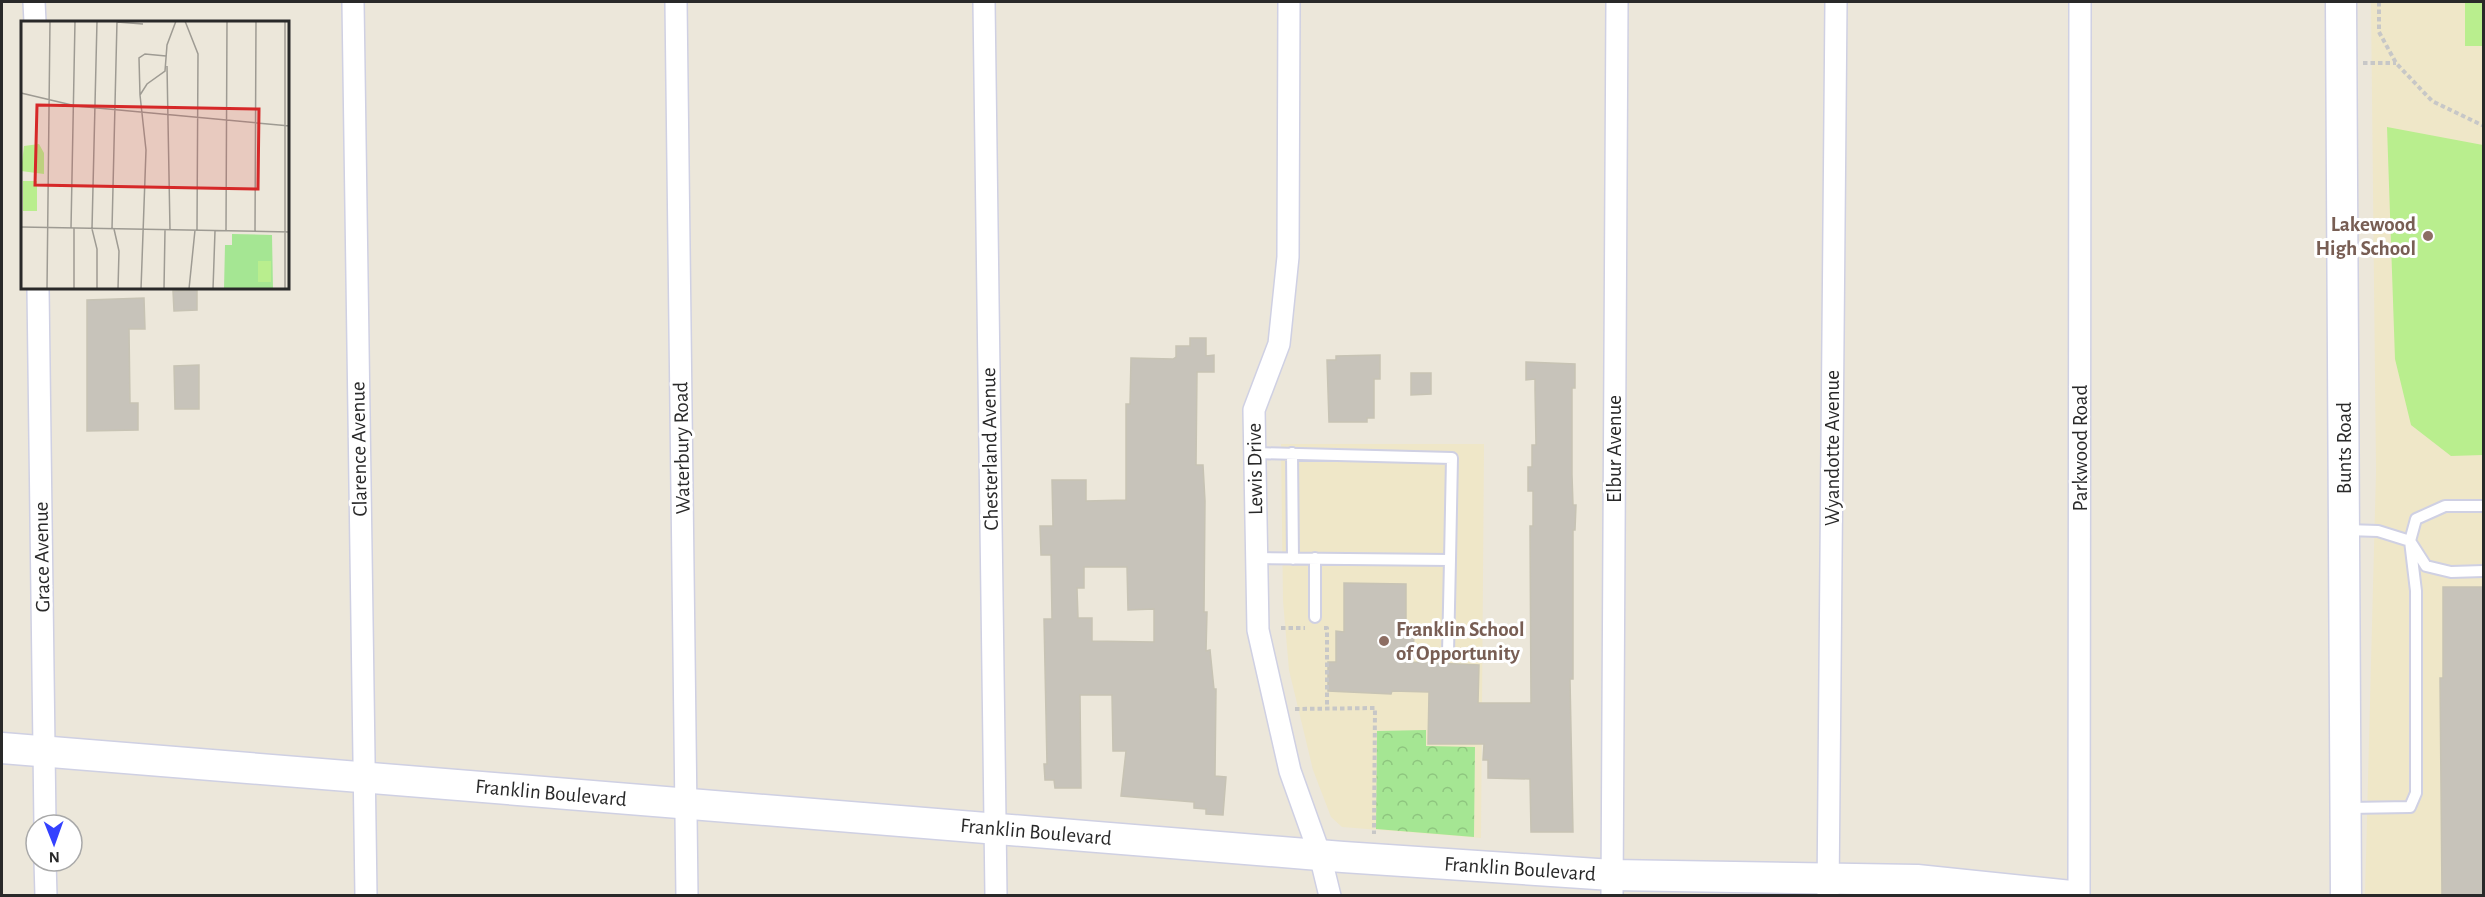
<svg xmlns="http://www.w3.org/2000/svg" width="2485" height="897" viewBox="0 0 2485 897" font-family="'Alegreya Sans',sans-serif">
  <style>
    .education { fill: #efe7c8 }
    .forest { fill: url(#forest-crowns) }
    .pitch { fill: #b9ee8e }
    .building { fill: #c7c3ba; stroke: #c7c3b4; stroke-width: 1.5; fill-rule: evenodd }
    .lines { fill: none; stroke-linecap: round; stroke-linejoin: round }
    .lane-casing { stroke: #cfd0e3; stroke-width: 14 }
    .street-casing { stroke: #cfd0e3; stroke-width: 24 }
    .secondary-casing { stroke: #cfd0e3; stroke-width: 33 }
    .path { stroke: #c7c7c7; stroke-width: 4; stroke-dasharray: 4.5 3; stroke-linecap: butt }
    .lane { stroke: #fff; stroke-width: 10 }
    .street { stroke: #fff; stroke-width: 21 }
    .secondary { stroke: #fff; stroke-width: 30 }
    .education-dot { fill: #8d6e63; stroke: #fff; stroke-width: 2 }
    .labels { text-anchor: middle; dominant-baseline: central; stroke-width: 6; stroke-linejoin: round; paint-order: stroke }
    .education-label { font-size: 21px; font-weight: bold; fill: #785e54; stroke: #fff; text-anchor: end }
    .street-label { font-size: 21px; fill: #292929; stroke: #fff }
    .inset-road { fill: none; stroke: #9e9b93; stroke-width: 1.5 }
    .view { fill: #d62828; fill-opacity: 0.15; stroke: #d62828; stroke-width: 3 }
    .inset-edge { fill: none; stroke: #292929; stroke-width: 3 }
  </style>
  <defs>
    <pattern id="forest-crowns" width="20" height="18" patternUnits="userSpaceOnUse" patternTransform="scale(1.5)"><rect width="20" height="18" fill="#a5e693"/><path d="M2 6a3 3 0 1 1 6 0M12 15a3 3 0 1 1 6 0" fill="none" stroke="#8ec57f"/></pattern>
  </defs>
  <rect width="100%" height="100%" fill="#ece7da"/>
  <path class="education" d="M2371 2H2483V895H2365L2376 471Z
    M1281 444H1484L1481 838 1342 827 1331 817 1313 770 1289 670 1283 601Z"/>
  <path class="forest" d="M1426 730V746L1475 747 1474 837 1376 829 1377 731Z"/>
  <path class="pitch" d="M2465 2H2483V46H2465Z
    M2387 127 2483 145V455L2451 456 2411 425 2395 359Z"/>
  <path class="building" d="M197 290V310L174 311 173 291Z
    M144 298 145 329H129L130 403H138V430L87 431V300Z
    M1190 338H1206V356L1214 355V372H1197L1196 465H1203L1205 501 1204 612H1207L1206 651 1210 650 1214 689H1216L1215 776 1226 777 1223 815 1206 814V809L1194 808V802L1121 796 1126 751H1113L1112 695H1080L1081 788H1055L1054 780H1045L1044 764H1047L1044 619H1052L1051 555H1041L1040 526H1053L1052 480H1086V501L1126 500V404H1130L1131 358 1173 359 1176 357V346H1190ZM1084 567H1127L1128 610 1154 609V642L1092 641V618H1078L1077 588H1084Z
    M1380 355V379H1374V418H1367V422H1329L1327 360H1336V356Z
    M1526 362 1575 364V388H1572V475L1573 505H1576L1575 530H1573V679H1570L1573 832H1531L1530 779 1488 778V760H1483L1484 744H1428L1429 692 1392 691 1391 694 1328 691V662H1336V631L1344 632V583L1406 584V632H1414L1413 662 1479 665 1478 703H1531L1530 526H1533V491H1528V467H1532V445H1536L1535 390V379L1526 380Z
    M199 365V409H175L174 366Z
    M1411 373H1431V394L1411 395Z
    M2443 587H2484V896H2442L2440 678H2443Z"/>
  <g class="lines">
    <g class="lane-casing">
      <path id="lane" d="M1256 453 1452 458 1450 560 1257 558
        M1292 453 1293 559
        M2347 530 2378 531 2410 541 2426 566 2451 572 2484 571
        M1315 617V558
        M1448 653 1450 560
        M2348 808 2410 807 2416 793V591L2410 541 2416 519 2445 506H2484"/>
    </g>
    <g class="street-casing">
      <path id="street" d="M34 2 35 22
        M353 2 366 896
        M676 2 687 896
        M984 2 996 896
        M1289 2 1288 257 1279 344 1254 410 1258 630 1290 771 1320 855 1330 896
        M38 288 45 825
        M45 861 46 896
        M1612 896 1617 2
        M1828 896 1836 2
        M2079 896 2080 2"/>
    </g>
    <g class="secondary-casing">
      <path id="secondary" d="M2341 2 2346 896
        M2 748 1343 857 1612 875 1917 880 2071 896"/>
    </g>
    <path class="path" d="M2379 2V32L2396 63 2432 101 2484 126
      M2363 63H2396
      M1281 628H1305
      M1324 628H1327V708
      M1295 709 1375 708 1374 834"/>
    <use href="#lane" class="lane"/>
    <use href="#street" class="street"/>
    <use href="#secondary" class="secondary"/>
  </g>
  <g class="education-dot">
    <circle cx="2428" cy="236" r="6"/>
    <circle cx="1384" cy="641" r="6"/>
  </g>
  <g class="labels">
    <g class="education-label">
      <text x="2416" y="224">Lakewood<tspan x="2416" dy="24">High School</tspan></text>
      <text x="1396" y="629" text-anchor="start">Franklin School<tspan x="1396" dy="24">of Opportunity</tspan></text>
    </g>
    <g class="street-label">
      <text transform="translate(682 448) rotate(-91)">Waterbury Road</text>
      <text transform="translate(1832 448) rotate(-90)">Wyandotte Avenue</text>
      <text transform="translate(2080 448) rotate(-90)">Parkwood Road</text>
      <text transform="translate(2344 448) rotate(-90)">Bunts Road</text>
      <text transform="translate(359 449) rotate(-91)">Clarence Avenue</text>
      <text transform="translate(990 449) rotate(-91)">Chesterland Avenue</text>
      <text transform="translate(1614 449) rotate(-90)">Elbur Avenue</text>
      <text transform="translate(1255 469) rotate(-91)">Lewis Drive</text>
      <text transform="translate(42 557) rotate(-91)">Grace Avenue</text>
      <text transform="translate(551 793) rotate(5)">Franklin Boulevard</text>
      <text transform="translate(1036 832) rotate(5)">Franklin Boulevard</text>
      <text transform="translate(1520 869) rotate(4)">Franklin Boulevard</text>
    </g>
  </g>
  <g transform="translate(21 21)">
    <rect width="268" height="268" fill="#ece7da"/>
    <path d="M211 213 251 214 252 268H203L204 224H211Z" fill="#a5e693"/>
    <path d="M18 123 23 132V153L0 150 3 125ZM2 160H16V190H2ZM237 240H250V261H237Z" fill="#b9ee8e"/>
    <path class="inset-road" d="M164 0 177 33 176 209M264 0V268M96 1 122 3M146 45 149 209M0 72 55 85 269 105M119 74 118 37 124 33 145 35M0 206 269 211M50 207 54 0M91 208 96 0M93 208 98 230 97 268M205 210 206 0M234 210 235 0M26 268 29 0M53 268V207M76 268V228L71 208 76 0M120 268 125 129 119 74 126 63 144 50 146 24 155 0M143 268 144 209M168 268 174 209M192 268 194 210"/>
    <path class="view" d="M16 84 238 88 237 168 14 164Z"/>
    <rect width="268" height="268" class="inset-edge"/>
  </g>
  <rect width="2485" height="897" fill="none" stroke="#292929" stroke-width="6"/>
  <g transform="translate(54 843) rotate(179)"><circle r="28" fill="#ffffff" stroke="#a9a9a9" stroke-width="1.5"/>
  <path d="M0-4.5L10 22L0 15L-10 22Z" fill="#3441ff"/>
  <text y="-9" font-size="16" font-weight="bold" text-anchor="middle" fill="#292929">N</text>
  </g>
</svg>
